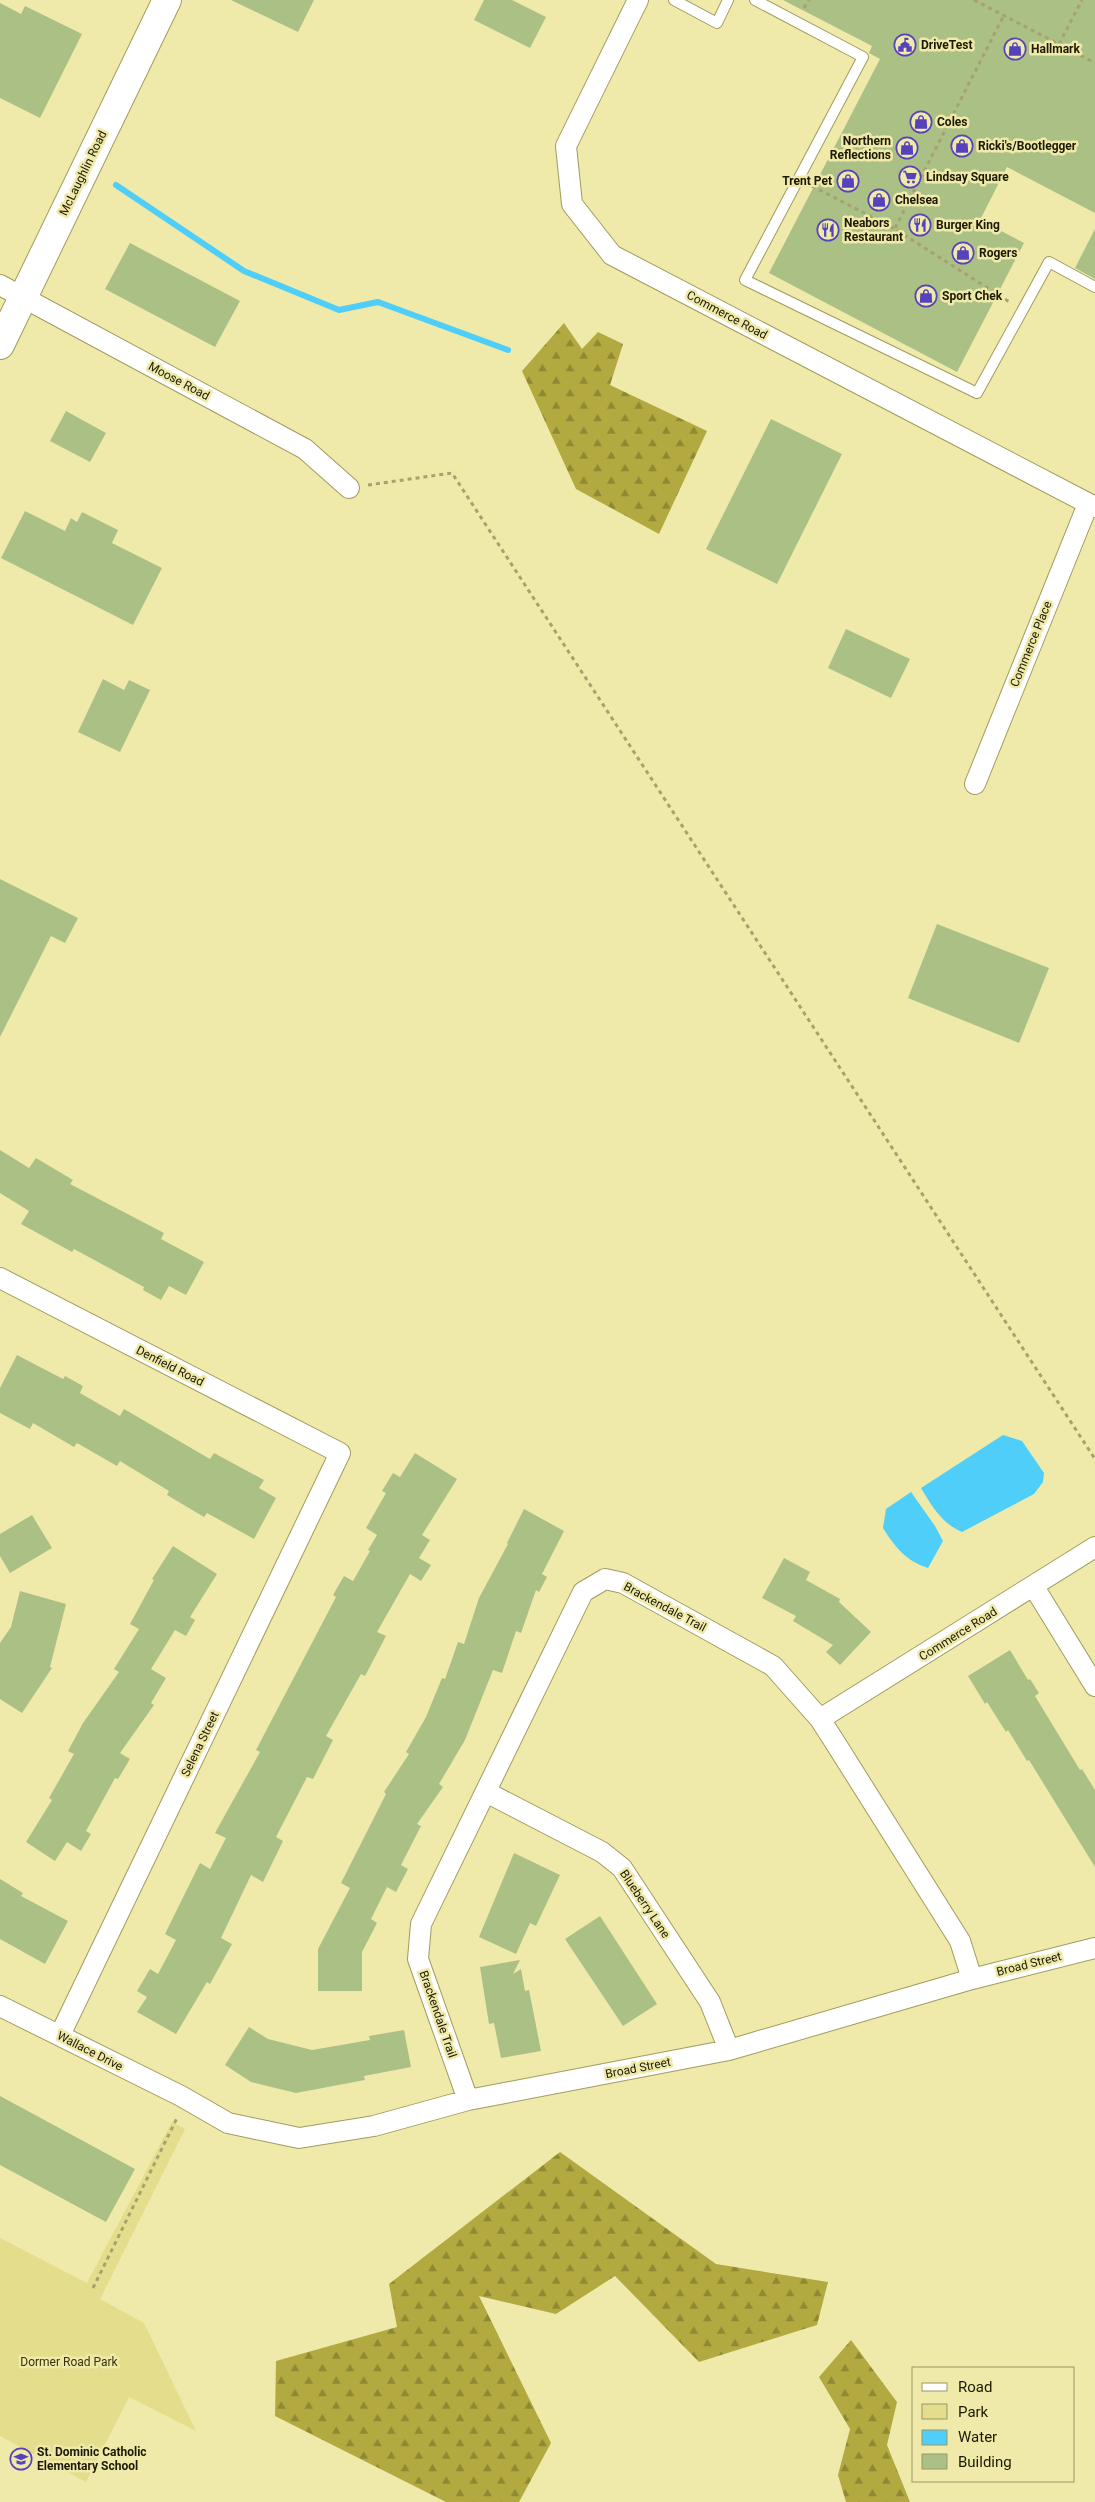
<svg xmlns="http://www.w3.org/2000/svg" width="1095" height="2502" viewBox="0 0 1095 2502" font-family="Roboto,sans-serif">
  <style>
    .forest { fill: url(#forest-firs) }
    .green { fill: #e3dd8c }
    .water { fill: #4ecef9 }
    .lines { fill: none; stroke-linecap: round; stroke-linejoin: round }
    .stream { stroke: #4ecef9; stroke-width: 6 }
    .building { fill: #abc085 }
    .lane-casing { stroke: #a19c5f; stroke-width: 12 }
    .street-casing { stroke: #a19c5f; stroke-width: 22 }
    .secondary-casing { stroke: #a19c5f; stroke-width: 30 }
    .path { stroke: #a6a270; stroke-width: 3; stroke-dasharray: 4 4; stroke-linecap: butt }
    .lane { stroke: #fff; stroke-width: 10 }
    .street { stroke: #fff; stroke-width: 20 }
    .secondary { stroke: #fff; stroke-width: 28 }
    .labels { text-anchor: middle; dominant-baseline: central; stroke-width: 5; stroke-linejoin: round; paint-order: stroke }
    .poi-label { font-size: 12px; font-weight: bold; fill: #1c1902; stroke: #efeaaa; text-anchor: start }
    .street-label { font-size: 12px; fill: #1c1902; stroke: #efeaaa }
    .park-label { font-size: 12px; fill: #383407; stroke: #efeaaa }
  </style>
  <defs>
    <pattern id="forest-firs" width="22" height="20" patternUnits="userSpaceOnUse" patternTransform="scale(1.25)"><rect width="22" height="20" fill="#b2a940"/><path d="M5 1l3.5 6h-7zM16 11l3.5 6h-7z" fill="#908933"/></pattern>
  </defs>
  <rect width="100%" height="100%" fill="#efeaaa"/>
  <path class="forest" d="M564 323 582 349 598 332 623 344 610 385 707 431 659 534 576 489 522 371Z
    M560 2152 716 2264 828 2282 817 2325 699 2362 615 2276 556 2314 479 2296 551 2443 519 2502H446L275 2416 276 2361 397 2327 389 2284Z
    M851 2340 897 2402 887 2445 910 2502H846L838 2475 850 2429 819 2377Z"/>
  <path class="green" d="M172 2122 185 2129 100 2299 144 2323 196 2431 129 2397 86 2482 0 2436V2238L87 2283Z"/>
  <path class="water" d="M1003 1435 1022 1441 1044 1473 1043 1482 1034 1494 962 1532C941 1523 932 1506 921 1488Z
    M911 1492 935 1526 943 1541 928 1568C906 1561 895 1547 883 1528L886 1509Z"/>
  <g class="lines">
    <path class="stream" d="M116 185 244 271 339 310 378 302 508 350"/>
  </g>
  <path class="building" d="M231 0H314L298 32Z
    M484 0H512L546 17 530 48 474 20Z
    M783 0H1095V213L1007 167 980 220 1024 243 957 372 769 273 880 59 869 53 872 46Z
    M0 3 21 14 25 6 82 34 40 118 0 98Z
    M1095 229V279L1075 268Z
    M130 243 240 301 215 347 105 289Z
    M66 411 106 433 90 462 50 441Z
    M771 419 842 454 777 584 706 549Z
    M25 511 65 531 71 518 77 522 82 512 118 530 112 543 162 568 133 625 1 558Z
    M846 629 910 659 891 698 828 668Z
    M103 679 124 690 129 680 150 690 120 752 78 732Z
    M0 879 78 918 65 943 51 936 0 1037Z
    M937 924 1049 968 1019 1043 908 998Z
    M0 1150 29 1168 36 1158 73 1180 70 1184 164 1233 161 1239 204 1262 186 1295 169 1286 161 1300 143 1290 144 1287 74 1249 72 1252 21 1224 29 1211 0 1193Z
    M17 1355 63 1379 65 1376 83 1386 80 1393 120 1416 124 1409 210 1459 214 1453 264 1480 259 1488 276 1498 254 1539 207 1513 204 1517 167 1495 169 1491 120 1461 117 1466 77 1443 74 1447 33 1423 30 1429 0 1413V1388Z
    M415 1453 457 1479 422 1535 430 1540 419 1558 431 1565 421 1581 410 1574 377 1632 386 1636 365 1676 361 1674 326 1736 333 1740 313 1779 307 1777 276 1837 283 1841 263 1882 251 1875 221 1938 232 1944 210 1984 207 1982 176 2034 137 2012 147 1997 137 1991 150 1969 158 1974 176 1940 165 1934 200 1863 210 1869 226 1838 215 1833 260 1752 256 1750 336 1597 333 1595 344 1576 353 1581 370 1551 368 1550 377 1535 366 1528 386 1493 382 1491 393 1473 400 1477Z
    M524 1509 564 1531 542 1574 547 1577 539 1592 536 1590 521 1633 516 1631 502 1673 493 1670 465 1740 439 1784 443 1787 417 1824 421 1826 401 1865 408 1869 396 1892 387 1887 371 1919 377 1923 362 1952V1991H318V1949L350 1888 341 1883 386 1794 384 1792 409 1754 406 1752 426 1717 442 1678 445 1679 458 1642 464 1644 479 1598 508 1544 507 1543Z
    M32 1515 52 1548 10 1573 0 1556V1534Z
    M173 1546 217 1574 190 1617 195 1620 186 1636 175 1630 151 1669 166 1678 151 1703 154 1705 120 1753 130 1759 118 1779 115 1778 86 1831 91 1834 81 1851 67 1842 55 1861 26 1842 52 1800 49 1798 74 1754 68 1751 83 1723 119 1672 114 1669 139 1629 130 1624 154 1580 152 1579Z
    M784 1558 810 1572 806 1580 840 1599 839 1602 871 1632 840 1665 826 1652 833 1645 793 1621 796 1616 762 1598Z
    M20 1591 66 1604 50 1667 52 1668 22 1713 0 1699V1643L11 1627Z
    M1010 1650 1028 1680 1030 1679 1039 1693 1035 1696 1080 1770 1082 1769 1095 1790V1867L1029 1760 1027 1761 1008 1730 1006 1732 987 1702 985 1704 968 1676Z
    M514 1853 560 1875 536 1926 530 1923 516 1954 479 1937Z
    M0 1879 23 1893 21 1896 68 1921 45 1964 0 1939Z
    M600 1916 657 2004 623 2026 565 1939Z
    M520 1960 513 1974 521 1969 525 1991 529 1990 541 2051 501 2058 494 2023 489 2024 480 1967Z
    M249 2027 268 2039 312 2050 370 2040 369 2036 404 2030 411 2067 364 2076 365 2080 296 2093 251 2082 225 2065Z
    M0 2096 135 2169 106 2222 0 2165Z"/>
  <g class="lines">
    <g class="lane-casing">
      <path id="lane" d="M674 0 717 23 728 0
        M755 0 863 57 745 280 977 393 1049 262 1095 287"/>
    </g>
    <g class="street-casing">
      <path id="street" d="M638 0 566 146 572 204 612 255 1095 507
        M0 285 305 449 349 488
        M975 784 1088 504
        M0 1278 340 1453 60 2035
        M1034 1587 1095 1686
        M820 1719 1095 1547
        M486 1792 602 1852 622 1868 710 2002 729 2050
        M0 2006 181 2096 228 2123 299 2138 374 2126 468 2100 729 2050 972 1979 1095 1948
        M468 2100 418 1959 421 1924 583 1592 605 1579 623 1583 773 1666 820 1719 836 1744 960 1941 972 1979"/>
    </g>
    <g class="secondary-casing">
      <path id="secondary" d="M0 345 167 0"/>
    </g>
    <path class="path" d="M974 0 1095 63
      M804 8 809 0
      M1059 44 1082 0
      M812 186 895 229 1011 303
      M895 228 1004 15
      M368 485 452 473 1095 1459
      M93 2288 178 2116"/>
    <use href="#lane" class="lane"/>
    <use href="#street" class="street"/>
    <use href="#secondary" class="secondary"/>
  </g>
  <defs>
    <g id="civic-ring" transform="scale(1.125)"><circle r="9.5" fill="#efeaaa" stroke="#5643bb" stroke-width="1.5"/><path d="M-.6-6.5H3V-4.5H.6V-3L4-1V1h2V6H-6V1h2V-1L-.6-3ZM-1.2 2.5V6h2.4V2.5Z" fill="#5643bb"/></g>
    <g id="shop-ring" transform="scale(1.125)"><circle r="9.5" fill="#efeaaa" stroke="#5643bb" stroke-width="1.5"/><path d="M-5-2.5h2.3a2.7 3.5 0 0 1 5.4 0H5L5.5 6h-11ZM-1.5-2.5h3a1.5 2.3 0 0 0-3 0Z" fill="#5643bb"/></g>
    <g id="supermarket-ring" transform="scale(1.125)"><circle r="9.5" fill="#efeaaa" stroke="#5643bb" stroke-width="1.5"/><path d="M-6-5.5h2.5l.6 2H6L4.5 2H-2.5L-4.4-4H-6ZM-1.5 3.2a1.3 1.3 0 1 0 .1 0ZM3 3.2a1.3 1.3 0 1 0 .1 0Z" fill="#5643bb"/></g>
    <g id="restaurant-ring" transform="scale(1.125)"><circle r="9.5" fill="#efeaaa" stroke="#5643bb" stroke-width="1.5"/><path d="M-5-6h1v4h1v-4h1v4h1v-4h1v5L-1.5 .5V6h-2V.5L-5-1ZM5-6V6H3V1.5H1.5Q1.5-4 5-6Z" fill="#5643bb"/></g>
    <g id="school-ring" transform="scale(1.125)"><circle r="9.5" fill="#efeaaa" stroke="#5643bb" stroke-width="1.5"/><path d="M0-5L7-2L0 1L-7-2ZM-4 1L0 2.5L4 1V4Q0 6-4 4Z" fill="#5643bb"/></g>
  </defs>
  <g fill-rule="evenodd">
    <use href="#civic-ring" x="905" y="45"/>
    <use href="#shop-ring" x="1015" y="49"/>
    <use href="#shop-ring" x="921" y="122"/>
    <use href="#shop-ring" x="962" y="146"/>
    <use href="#shop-ring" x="907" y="148"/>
    <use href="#supermarket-ring" x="910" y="177"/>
    <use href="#shop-ring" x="848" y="181"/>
    <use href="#shop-ring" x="879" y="200"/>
    <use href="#restaurant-ring" x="920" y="225"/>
    <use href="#restaurant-ring" x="828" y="230"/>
    <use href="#shop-ring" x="963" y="253"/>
    <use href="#shop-ring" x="926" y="296"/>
    <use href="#school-ring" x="21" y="2459"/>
  </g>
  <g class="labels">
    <g class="poi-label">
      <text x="921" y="45">DriveTest</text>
      <text x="1031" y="49">Hallmark</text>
      <text x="937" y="122">Coles</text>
      <text x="891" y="141" text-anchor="end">Northern<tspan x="891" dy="14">Reflections</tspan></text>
      <text x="978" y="146">Ricki's/Bootlegger</text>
      <text x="926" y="177">Lindsay Square</text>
      <text x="832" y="181" text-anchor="end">Trent Pet</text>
      <text x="895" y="200">Chelsea</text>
      <text x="844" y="223">Neabors<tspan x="844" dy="14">Restaurant</tspan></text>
      <text x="936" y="225">Burger King</text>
      <text x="979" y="253">Rogers</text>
      <text x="942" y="296">Sport Chek</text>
      <text x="37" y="2452">St. Dominic Catholic<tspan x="37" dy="14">Elementary School</tspan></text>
    </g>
    <g class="street-label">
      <text transform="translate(83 173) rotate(-64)">McLaughlin Road</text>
      <text transform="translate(727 315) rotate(28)">Commerce Road</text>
      <text transform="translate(179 381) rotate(28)">Moose Road</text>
      <text transform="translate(1031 644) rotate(-68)">Commerce Place</text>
      <text transform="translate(170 1366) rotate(27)">Denfield Road</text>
      <text transform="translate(665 1607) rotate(28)">Brackendale Trail</text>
      <text transform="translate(958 1634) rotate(-32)">Commerce Road</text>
      <text transform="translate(200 1744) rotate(-64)">Selena Street</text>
      <text transform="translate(645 1904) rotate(56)">Blueberry Lane</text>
      <text transform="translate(1029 1964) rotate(-14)">Broad Street</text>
      <text transform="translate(438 2014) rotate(71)">Brackendale Trail</text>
      <text transform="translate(90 2051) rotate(27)">Wallace Drive</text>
      <text transform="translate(638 2068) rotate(-11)">Broad Street</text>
    </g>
    <g class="park-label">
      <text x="69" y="2362">Dormer Road Park</text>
    </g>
  </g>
  <rect x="912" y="2367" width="162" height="115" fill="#efeaaa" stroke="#9b9667"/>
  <rect x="922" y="2383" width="25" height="8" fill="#ffffff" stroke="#9b9667"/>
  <text x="958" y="2392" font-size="15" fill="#1c1902">Road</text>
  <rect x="922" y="2404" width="25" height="15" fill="#e3dd8c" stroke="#9b9667"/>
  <text x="958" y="2417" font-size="15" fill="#1c1902">Park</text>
  <rect x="922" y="2430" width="25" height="15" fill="#4ecef9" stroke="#9b9667"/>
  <text x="958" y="2442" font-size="15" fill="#1c1902">Water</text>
  <rect x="922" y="2454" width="25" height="15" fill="#abc085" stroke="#9b9667"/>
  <text x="958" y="2467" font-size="15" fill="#1c1902">Building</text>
</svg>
